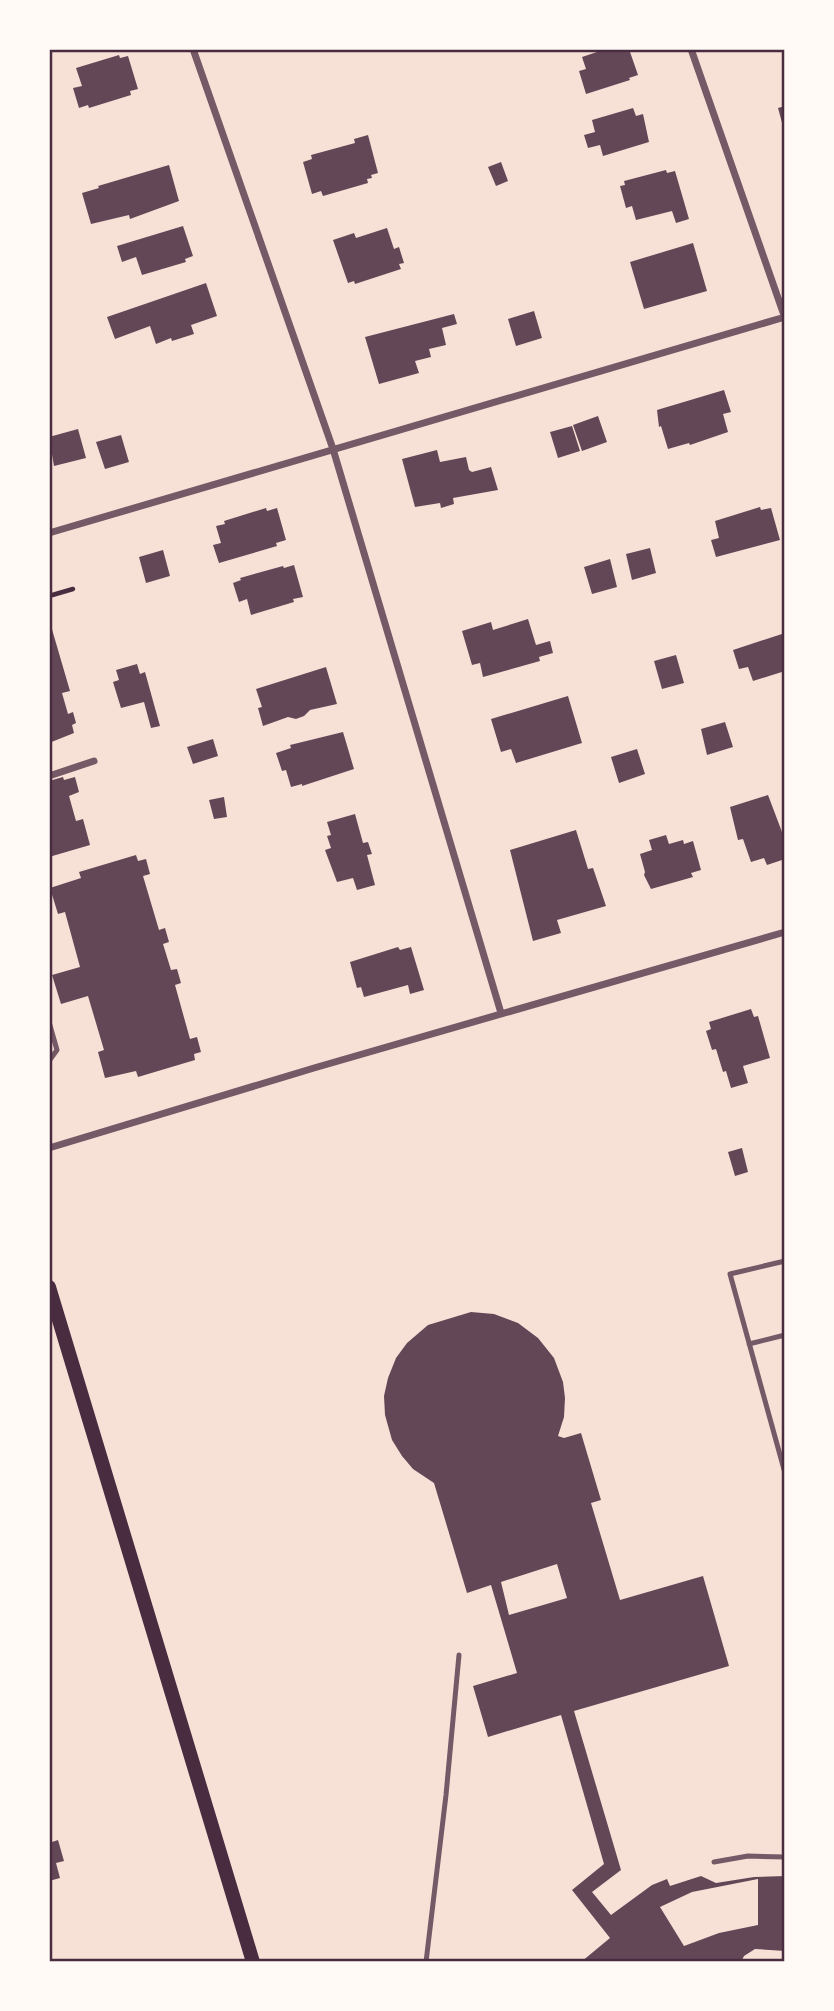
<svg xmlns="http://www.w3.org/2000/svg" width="834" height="2011" viewBox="0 0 834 2011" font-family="'Noto Sans',sans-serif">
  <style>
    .building { fill: #644757; fill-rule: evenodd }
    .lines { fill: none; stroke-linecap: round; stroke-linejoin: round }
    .path { stroke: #4a2c40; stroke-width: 4.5 }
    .service { stroke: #755966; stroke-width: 5 }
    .minor { stroke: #755966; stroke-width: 7 }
    .secondary { stroke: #4a2c40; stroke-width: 14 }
    .neatline { fill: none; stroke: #4a2c40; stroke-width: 2.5 }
  </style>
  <rect width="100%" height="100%" fill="#f7e1d7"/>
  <path class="building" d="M606 49H629L638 75 629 78 630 80 586 94 579 71 586 69 582 57Z
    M119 55 120 58 128 56 138 89 130 91 131 95 89 108 88 105 79 108 73 88 82 86 76 68Z
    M785 106V130H784L778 108Z
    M633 108 636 116 643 114 649 142 603 156 600 145 588 148 584 135 595 132 592 120Z
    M368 135 378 173 371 175 372 178 367 179 368 183 323 196 321 191 312 194 303 162 312 159 311 155 355 143 354 139Z
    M501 162 508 181 496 186 488 167Z
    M169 165 179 201 130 219 129 215 91 224 82 193 99 188 98 186Z
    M666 170 667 173 675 171 689 219 676 223 672 211 636 220 632 206 626 208 620 186 625 185 624 181Z
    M183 226 193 256 185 259 186 262 142 275 136 257 122 262 117 246Z
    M387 228 394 249 399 247 404 263 399 264 401 269 355 284 354 281 348 283 333 240 354 233 356 238Z
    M693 243 707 291 644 309 630 262Z
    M206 283 217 316 191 325 194 334 172 341 171 338 156 344 150 326 115 339 107 317Z
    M534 311 542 338 516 346 508 319Z
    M454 314 457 324 442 328 446 345 429 349 431 357 415 361 419 373 379 384 365 337Z
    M724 390 731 412 723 414 728 432 690 445 689 443 668 449 661 426 659 427 657 410Z
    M598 416 607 442 582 451 573 425Z
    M572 426 580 451 558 458 550 432Z
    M78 429 86 458 54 466 49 437Z
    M121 435 129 462 105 469 96 442Z
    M437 450 440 462 466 457 469 470 472 472 491 467 498 490 453 498 454 504 441 508 440 503 415 507 402 459Z
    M760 507 761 510 771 508 780 540 716 557 711 540 719 538 715 521Z
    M266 508 267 511 277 508 286 540 276 543 277 546 219 563 213 545 221 543 216 526 225 524 224 521Z
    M650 548 656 573 632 580 626 554Z
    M163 550 170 576 146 583 139 557Z
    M610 559 617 587 592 594 584 567Z
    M294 565 303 597 293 599 294 602 251 615 247 599 239 602 233 583 241 580 240 578 283 566 284 568Z
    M49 619 70 691 62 693 68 714 73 712 76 723 72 725 74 733 49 743Z
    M528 619 536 645 550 641 553 653 539 657 540 661 483 677 480 663 472 665 462 631 491 622 493 630Z
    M785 633V671L753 681 748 667 739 669 733 650Z
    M676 655 684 683 662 689 654 661Z
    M137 664 140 674 145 672 160 726 151 728 144 702 121 708 113 682 119 680 116 670Z
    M326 667 337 704 310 710 304 716 296 719 288 717 263 726 258 708 262 707 256 689Z
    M568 696 582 743 516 763 511 749 501 752 491 719Z
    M725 722 733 747 707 755 701 729Z
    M343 732 354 769 302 786V784L291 787 286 770 282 771 276 753 291 748 290 745Z
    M213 739 218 756 193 764 187 747Z
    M637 749 645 774 619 783 611 757Z
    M63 777 64 780 75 777 79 792 69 796 76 821 83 819 90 845 49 857V781Z
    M768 795 782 832 785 831V859L767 865 764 858 751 862 743 839 738 840 730 807Z
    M224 797 227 817 214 819 209 800Z
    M355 814 363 843 368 842 372 854 367 855 375 885 357 890 353 878 337 882 325 850 331 848 327 836 331 835 327 822Z
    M576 830 588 869 593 868 606 906 557 920 561 933 533 941 510 850Z
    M666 835 669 844 683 840 684 844 693 841 701 870 691 873 693 877 651 889 644 875 645 872 640 854 652 850 649 840Z
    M136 855 138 861 146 859 150 874 143 876 159 930 165 928 169 942 163 944 171 970 177 969 181 983 175 985 190 1039 197 1037 201 1052 194 1054 195 1060 138 1077 136 1071 105 1078 98 1052 104 1050 88 996 61 1004 52 975 80 967 65 912 58 914 50 888 81 878 79 872Z
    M398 947 400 950 411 947 424 990 410 994 408 985 364 997 361 987 357 988 350 962Z
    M751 1009 754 1017 758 1016 770 1058 743 1066 748 1083 731 1088 726 1071 723 1072 716 1049 712 1050 706 1031 711 1029 709 1022Z
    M742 1148 748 1172 735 1176 728 1152Z
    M471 1312 494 1314 518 1323 538 1338 554 1358 563 1382 565 1398 564 1417 558 1436 564 1438 581 1433 601 1500 591 1503 620 1600 703 1576 729 1666 574 1711 621 1870 592 1892 611 1915 652 1885 667 1879 670 1886 701 1876 716 1883 754 1877 785 1876V1951L755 1949 744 1956 741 1962H581L610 1938 572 1890 604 1864 561 1715 488 1737 473 1686 517 1673 491 1585 467 1593 434 1483 413 1469 402 1456 392 1440 385 1415 384 1396 388 1378 396 1358 407 1343 428 1325ZM557 1564 567 1598 509 1615 501 1582ZM758 1879V1925L719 1933 684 1946 660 1907 692 1892Z
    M58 1840 64 1861 56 1863 60 1878 49 1881V1843Z"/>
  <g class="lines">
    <path class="path" d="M49 596 73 589"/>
    <path class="service" d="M49 1022 57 1050 49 1061
      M785 1261 730 1274 785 1473
      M749 1344 785 1335
      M714 1862 748 1856 785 1857
      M426 1962 446 1795 459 1655"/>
    <path class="minor" d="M193 49 333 449 501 1013
      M691 49 785 318
      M49 533 785 317
      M49 776 94 761
      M49 1148 314 1068 785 932"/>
    <path class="secondary" d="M49 1287 253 1962"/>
  </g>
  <rect width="834" height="2011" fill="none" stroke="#fffaf5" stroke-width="102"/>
  <rect x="51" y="51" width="732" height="1909" class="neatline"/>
</svg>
